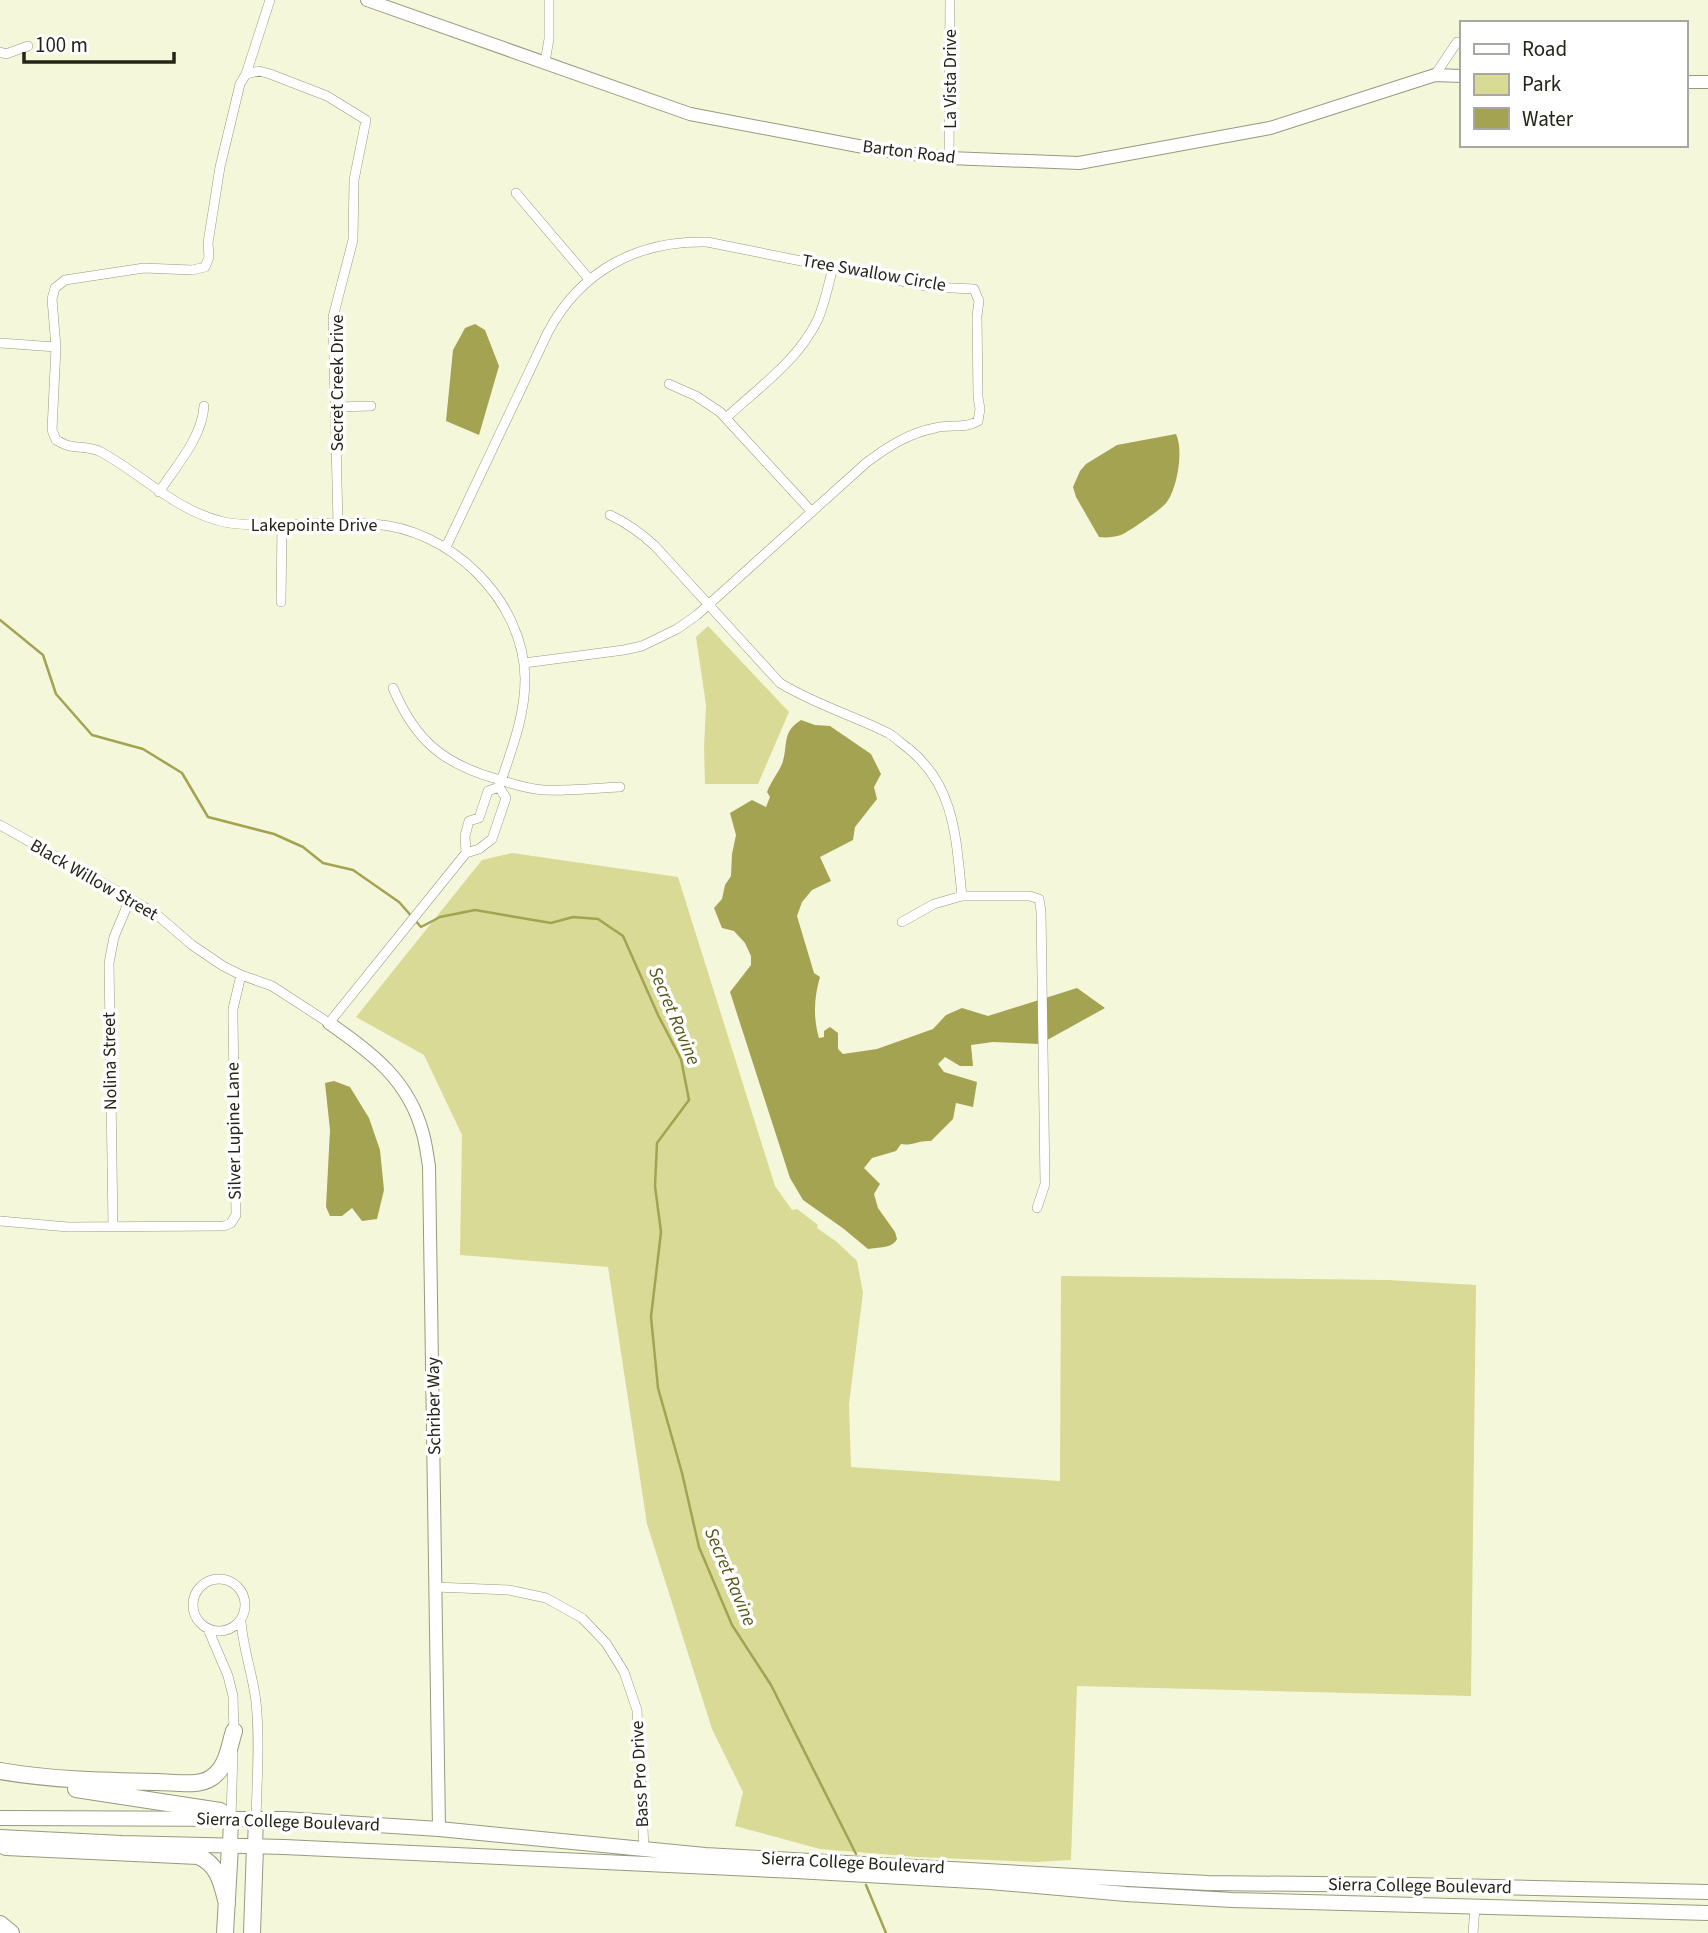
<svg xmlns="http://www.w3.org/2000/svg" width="1708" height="1933" viewBox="0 0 1708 1933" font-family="'Source Sans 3',sans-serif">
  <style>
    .green { fill: #d9da96 }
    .water { fill: #a3a352 }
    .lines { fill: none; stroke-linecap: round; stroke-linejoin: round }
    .stream { stroke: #a3a352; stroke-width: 2.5 }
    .street-casing { stroke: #98997f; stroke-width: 10 }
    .secondary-casing { stroke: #98997f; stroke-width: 14 }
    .primary-casing { stroke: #98997f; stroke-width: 16 }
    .highway-casing { stroke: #98997f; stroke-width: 18 }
    .street { stroke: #fff; stroke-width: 9 }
    .secondary { stroke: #fff; stroke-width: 12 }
    .primary { stroke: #fff; stroke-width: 14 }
    .highway { stroke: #fff; stroke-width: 16 }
    .labels { text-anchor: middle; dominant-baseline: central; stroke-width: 7; stroke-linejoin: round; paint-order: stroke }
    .street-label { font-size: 18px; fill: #242419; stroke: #fff }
    .water-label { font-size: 19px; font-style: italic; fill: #565619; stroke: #fff }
  </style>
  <rect width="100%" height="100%" fill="#f5f7da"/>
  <path class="green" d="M708 626 789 712 758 784H705L704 747 706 705 696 637Z
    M512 853 678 877 775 1186 792 1210 797 1209 818 1225 817 1228 837 1242 857 1261 863 1293 849 1404 851 1467 1060 1481 1061 1276 1388 1280 1476 1285 1471 1696 1077 1686 1071 1860 1036 1862 917 1857 820 1849 735 1826 743 1792 712 1729 647 1524 608 1267 460 1255 462 1135 424 1055 356 1017 482 860Z"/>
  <path class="water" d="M475 324 485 330 499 366 479 435 446 421 453 350 465 328Z
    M1176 434C1184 450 1177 490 1166 503 1163 508 1127 533 1121 535 1114 537 1107 538 1099 537L1076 497 1073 487 1080 471 1086 464 1117 445Z
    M801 720 815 725 830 726 871 754 881 774 874 787 877 799 855 827 853 840 820 857 831 881 812 890 802 902 797 916 814 973 820 977C814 997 813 1018 819 1038L824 1037V1031L830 1027 838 1033V1049L843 1054 877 1049 933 1029 946 1015 962 1008 988 1016 1077 988 1105 1008 1040 1044 993 1042 971 1045 973 1066H960L945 1057 938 1064 944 1072 977 1082 973 1107 956 1103 953 1119 931 1141C919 1140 912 1146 901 1144L896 1151 872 1158 864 1168 880 1184 874 1194 878 1208 895 1232 897 1239C892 1249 878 1247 868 1249L844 1229 803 1200 790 1178 730 992 751 965V956L745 943 734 931 722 928 714 908 722 899 725 885 731 876 732 854 736 835 730 813 752 800 766 807 770 797 767 792C771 781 781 769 783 761 788 743 782 732 801 720Z
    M334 1081 350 1087 369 1118 380 1150 384 1190 377 1219 362 1221 352 1208 342 1216H330L326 1207 330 1130 325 1083Z"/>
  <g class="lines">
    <path class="stream" d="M0 620 43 655 56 694 92 735 143 749 182 773 208 817 274 834 303 847 323 863 353 870 399 902 421 927 440 917 475 910 551 923 573 917 598 919 623 936 658 1015 681 1059 689 1100 657 1143 655 1186 661 1232 651 1317 658 1388 682 1473 699 1547 732 1625 771 1685 856 1854
      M866 1885 886 1933"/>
    <g class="street-casing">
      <path id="street" d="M0 52 6 54 28 46
        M545 62 549 39V0
        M246 74 270 0
        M1435 75 1457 42
        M949 158 950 0
        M516 193 589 279
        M0 343 56 347
        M669 384 696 396 720 412 812 512
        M336 407 371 406
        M726 418C759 387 798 361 818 319 825 302 829 284 833 266
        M159 492C176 466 202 438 204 406
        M610 515C627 523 641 533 655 546L780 683C814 704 852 715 888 733 895 737 902 744 909 749 956 787 956 841 962 896
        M338 524 333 317 353 240 354 180 366 120 327 96 270 74 259 71 246 74 240 84 220 167 208 243 209 257 205 267 192 270 144 268 65 280 55 288 52 299 56 347 52 430 56 440C60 442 65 445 70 446 80 448 92 447 101 452 143 475 176 511 224 522 243 526 263 525 282 525 312 524 342 522 372 524 450 528 524 600 525 679 525 717 511 751 499 787L488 791 479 818
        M446 547 548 332C581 270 639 240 707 242L931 287 974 289 979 301 977 316 978 397 980 409 978 421C966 429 950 424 935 428 909 433 887 447 866 463L697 615 677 629 642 646 624 650 524 663
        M281 602 282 525
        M393 688C415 740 443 764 497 779 512 784 528 789 544 790 569 791 595 788 620 787
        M0 825 119 892 156 914 192 945 223 966 241 975 272 986 329 1023 466 853 479 849 492 839 506 798 499 787
        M466 853 465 836 469 821 479 818
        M902 922 934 904 962 896H1030L1039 899 1041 911 1045 1184 1037 1208
        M0 1221 68 1227 224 1226 231 1223 236 1215 233 1019V1009L241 975
        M113 1226 109 963 114 937 130 899
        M193 1605a26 26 0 1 1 52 0a26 26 0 1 1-52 0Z
        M435 1587 509 1590 546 1598 582 1618 606 1643 624 1672 637 1710 644 1848
        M241 1621C243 1649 253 1675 256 1702 260 1740 257 1780 256 1818
        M208 1629 228 1676 233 1696 234 1735
        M231 1818 233 1753
        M1473 1933 1475 1907"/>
    </g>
    <g class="secondary-casing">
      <path id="secondary" d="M367 0 690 114 879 150 949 158 1079 163 1270 128 1435 75 1461 76
        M1685 82H1708
        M329 1023C372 1053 409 1080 423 1134 426 1144 427 1155 429 1166L439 1829"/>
    </g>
    <g class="primary-casing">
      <path id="primary" d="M0 1818 284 1819 439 1829 705 1855 1128 1879 1208 1883 1411 1885 1708 1892
        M0 1837 122 1843 284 1847 796 1871 990 1882 1126 1894 1232 1900 1708 1913
        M230 1846 231 1818
        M255 1846 256 1818"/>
    </g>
    <g class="highway-casing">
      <path id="highway" d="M0 1771C52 1780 105 1781 157 1782 173 1782 198 1787 211 1778 227 1768 229 1747 234 1731
        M76 1789 220 1811 231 1818
        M0 1844 6 1847 198 1856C219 1865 222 1884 227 1904
        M0 1924 11 1933
        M225 1933 230 1846
        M252 1933 255 1846"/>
    </g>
    <use href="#street" class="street"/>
    <use href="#secondary" class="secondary"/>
    <use href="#primary" class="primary"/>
    <use href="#highway" class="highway"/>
  </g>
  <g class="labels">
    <g class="street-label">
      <text transform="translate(950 79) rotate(-90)">La Vista Drive</text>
      <text transform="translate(909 152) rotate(7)">Barton Road</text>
      <text transform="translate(874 273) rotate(10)">Tree Swallow Circle</text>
      <text transform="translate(337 383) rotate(-90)">Secret Creek Drive</text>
      <text x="314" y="525">Lakepointe Drive</text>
      <text transform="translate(94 880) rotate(30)">Black Willow Street</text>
      <text transform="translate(110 1061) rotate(-91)">Nolina Street</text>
      <text transform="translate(234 1131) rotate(-91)">Silver Lupine Lane</text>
      <text transform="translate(434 1406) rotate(-91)">Schriber Way</text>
      <text transform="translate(640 1774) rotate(-93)">Bass Pro Drive</text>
      <text transform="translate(288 1822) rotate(2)">Sierra College Boulevard</text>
      <text transform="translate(853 1863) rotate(3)">Sierra College Boulevard</text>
      <text transform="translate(1420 1886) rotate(1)">Sierra College Boulevard</text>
    </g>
    <g class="water-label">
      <text transform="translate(674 1016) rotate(67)">Secret Ravine</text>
      <text transform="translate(730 1577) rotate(67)">Secret Ravine</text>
    </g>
  </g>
  <rect x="1460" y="21" width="228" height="126" fill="#ffffff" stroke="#a7a7a3" stroke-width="2"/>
  <rect x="1474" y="44" width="35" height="10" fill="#ffffff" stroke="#a7a7a3" stroke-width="2"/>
  <text x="1522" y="56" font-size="21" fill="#242419">Road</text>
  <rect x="1474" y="74" width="35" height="21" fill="#d9da96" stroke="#a7a7a3" stroke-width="2"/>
  <text x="1522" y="91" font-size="21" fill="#242419">Park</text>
  <rect x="1474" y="108" width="35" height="21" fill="#a3a352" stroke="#a7a7a3" stroke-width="2"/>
  <text x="1522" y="126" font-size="21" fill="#242419">Water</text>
  <path d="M24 52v10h150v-10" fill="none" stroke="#242419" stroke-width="3.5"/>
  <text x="35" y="52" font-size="21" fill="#242419" stroke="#ffffff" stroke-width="5" paint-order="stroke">100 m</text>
</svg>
